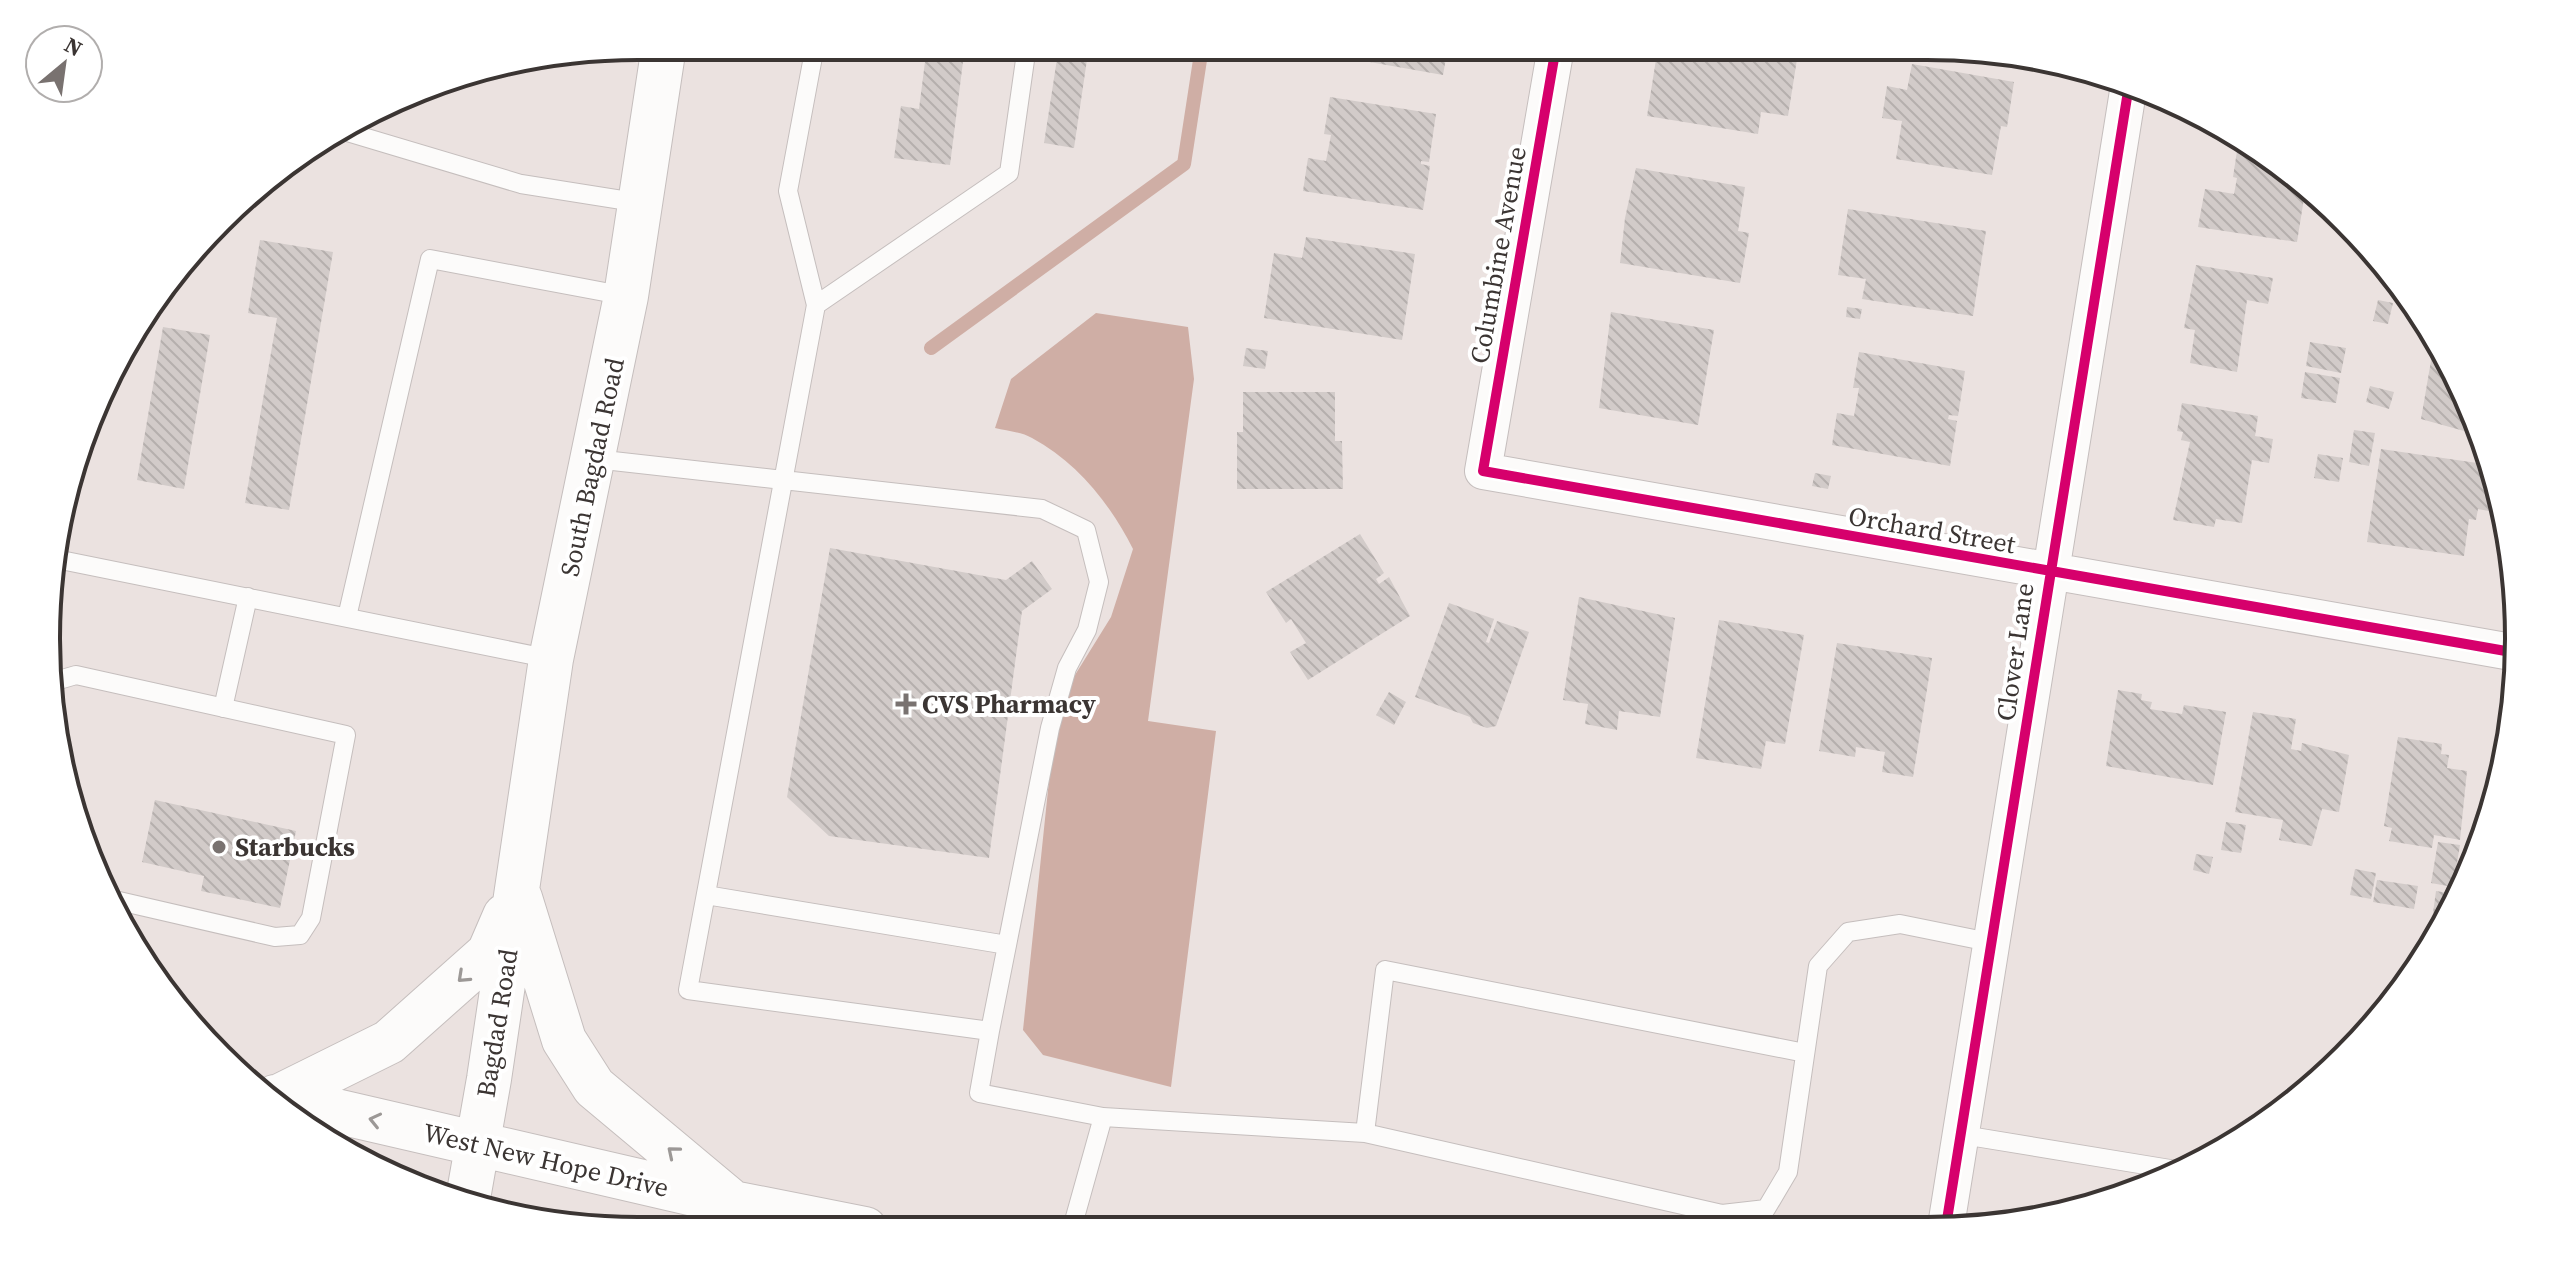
<svg xmlns="http://www.w3.org/2000/svg" width="2565" height="1277" viewBox="0 0 2565 1277" font-family="'Source Serif 4',serif">
  <style>
    .water { fill: #cfaea5 }
    .lines { fill: none; stroke-linecap: round; stroke-linejoin: round }
    .stream { stroke: #cfaea5; stroke-width: 14 }
    .building { fill: url(#building-back-hatch) }
    .service-casing { stroke: #c5bebd; stroke-width: 20 }
    .minor-casing { stroke: #c5bebd; stroke-width: 38 }
    .secondary-casing { stroke: #c5bebd; stroke-width: 46 }
    .service { stroke: #fcfbfa; stroke-width: 18 }
    .minor { stroke: #fcfbfa; stroke-width: 36 }
    .secondary { stroke: #fcfbfa; stroke-width: 44 }
    .cycleway-casing { stroke: #fff; stroke-width: 15 }
    .cycleway { stroke: #d6006c; stroke-width: 10 }
    .oneway { stroke: #9c9896 }
    .poi-dot { fill: #797270; stroke: #fff; stroke-width: 3 }
    .labels { text-anchor: middle; dominant-baseline: central; stroke-width: 8; stroke-linejoin: round; paint-order: stroke }
    .street-label { font-size: 26px; fill: #3b3533; stroke: #fff }
    .poi-label { font-size: 26px; font-weight: bold; fill: #3b3533; stroke: #fff; text-anchor: start }
    .rim { fill: none; stroke: #3b3533; stroke-width: 4 }
  </style>
  <defs>
    <pattern id="building-back-hatch" width="6" height="6" patternUnits="userSpaceOnUse" patternTransform="scale(2)"><rect width="6" height="6" fill="#d2cbc9"/><path d="M-1 5l2 2M0 0l6 6M5-1l2 2" fill="none" stroke="#b5afad"/></pattern>
  </defs>
  <rect width="100%" height="100%" fill="#ebe2e0"/>
  <path class="water" d="M1096 313 1188 327 1194 379 1148 721 1216 731 1171 1087 1043 1055 1023 1030 1057 704 1111 617 1133 549C1111 505 1077 462 1032 438 1022 432 1007 431 995 428L1011 379Z"/>
  <g class="lines">
    <path class="stream" d="M931 348 1184 164 1202 47"/>
  </g>
  <path class="building" d="M927 46H965L950 165 894 158 901 106 919 109Z
    M1059 46H1089L1074 148 1044 143Z
    M1349 47H1448L1443 75 1347 58Z
    M1658 47H1760L1798 53 1788 116 1761 112 1758 134 1647 116Z
    M1912 64 2014 82 2007 127 2001 126 1992 175 1896 159 1902 121 1882 118 1887 86 1907 90Z
    M1330 97 1436 114 1429 162 1421 161V164L1430 166 1423 210 1303 191 1308 158 1326 161 1331 135 1324 134Z
    M2239 138 2287 168 2306 186 2297 242 2198 227 2205 189 2234 194 2237 178 2233 177Z
    M1636 168 1745 187 1738 231 1749 233 1740 283 1620 263 1625 218Z
    M1848 209 1986 231 1973 316 1862 299 1866 279 1838 275Z
    M1306 237 1415 254 1402 340 1264 318 1274 253 1302 258Z
    M260 240 333 252 289 510 245 503 277 318 248 313Z
    M2196 265 2273 278 2268 304 2247 300 2237 372 2190 363 2195 330 2184 328Z
    M2378 300 2393 303 2388 324 2373 321Z
    M1847 307 1862 309 1860 319 1846 317Z
    M1611 312 1714 330 1698 425 1599 408Z
    M163 327 210 335 184 489 137 480Z
    M2310 342 2346 348 2341 373 2306 366Z
    M1246 348 1268 351 1265 369 1243 366Z
    M1859 352 1965 371 1958 416 1949 415 1948 419 1957 421 1950 466 1832 445 1837 413 1854 416 1859 388H1853Z
    M2432 355 2447 358 2482 436 2421 419Z
    M2305 372 2340 378 2336 403 2301 398Z
    M2370 386 2394 392 2389 409 2366 402Z
    M1243 392H1335V441H1342L1343 489H1237V432H1243Z
    M2182 403 2258 416 2255 436 2273 439 2269 463 2252 460 2242 523 2216 519 2214 527 2173 520 2190 442 2181 440 2183 432 2177 431Z
    M91 412 75 511 62 509 73 472Z
    M2354 430 2375 433 2369 466 2349 462Z
    M2381 449 2491 465 2499 513 2478 509 2476 520 2469 519 2464 556 2367 542Z
    M2318 454 2343 458 2339 482 2314 478Z
    M1815 473 1831 476 1828 489 1812 486Z
    M1360 534 1384 573 1376 579 1379 584 1389 577 1410 616 1308 680 1290 652 1306 643 1291 619 1286 623 1266 592Z
    M830 548 1006 580 1032 561 1052 589 1022 611 989 858 829 836 787 797Z
    M1579 597 1675 618 1660 717 1619 711 1617 730 1585 724 1588 704 1563 700Z
    M1449 603 1494 619 1486 642 1489 643 1497 621 1529 632 1496 726 1487 728 1473 723 1470 717 1415 697Z
    M1719 620 1804 635 1785 744 1766 741 1761 769 1696 758Z
    M1837 643 1932 658 1913 777 1882 772 1885 752 1856 747 1855 757 1819 751Z
    M2118 690 2142 694 2141 700 2152 702 2150 709 2182 714 2184 705 2226 712 2213 785 2106 766Z
    M1389 692 1406 702 1394 725 1376 715Z
    M2253 712 2296 719 2291 749 2301 751 2302 743 2349 755 2339 812 2322 809 2312 846 2279 840 2283 820 2235 812Z
    M2398 737 2442 744 2441 754 2449 755 2447 768 2467 771 2460 840 2434 835 2432 848 2389 841 2392 828 2384 826Z
    M155 800 296 831 280 908 201 891 204 876 142 862Z
    M2226 822 2246 825 2241 853 2221 850Z
    M2438 842 2460 845 2453 887 2431 883Z
    M2196 854 2213 857 2209 874 2193 870Z
    M2355 869 2376 873 2371 899 2350 895Z
    M2377 880 2418 886 2414 909 2373 902Z
    M2436 891 2460 895 2448 915 2433 913Z"/>
  <g class="lines">
    <g class="service-casing">
      <path id="service" d="M815 46 788 191 816 305
        M1027 46 1009 173 816 305 688 990 990 1031 979 1093 1103 1117 1072 1228
        M347 132 521 184 641 203
        M595 459 1042 509 1086 530 1099 582 1087 630 1067 668 1050 728 990 1031
        M56 559 551 659
        M347 617 430 259 626 296
        M52 682 76 675 346 735 311 918 300 935 275 937 106 898
        M223 708 248 597
        M706 895 1007 945
        M1103 1117 1365 1133 1722 1214 1766 1209 1788 1172 1818 966 1848 932 1900 924 1994 943
        M1365 1133 1385 970 1805 1053
        M1963 1135 2176 1170"/>
    </g>
    <g class="minor-casing">
      <path id="minor" d="M1556 47 1483 471 2517 653
        M1946 1226 2129 85"/>
    </g>
    <g class="secondary-casing">
      <path id="secondary" d="M520 898 564 1040 594 1087 728 1199
        M275 1097 733 1203 865 1229
        M276 1098 389 1042 489 953 505 916
        M467 1204 489 1079 551 659 626 296 664 46"/>
    </g>
    <use href="#service" class="service"/>
    <use href="#minor" class="minor"/>
    <use href="#secondary" class="secondary"/>
    <g class="cycleway-casing">
      <path id="cycleway" d="M1556 47 1483 471 2517 653
        M1946 1226 2129 85"/>
    </g>
    <use href="#cycleway" class="cycleway"/>
  </g>
  <defs><path id="oneway-chevron" d="M-2-3.5L2.5 0L-2 3.5" fill="none" stroke-width="1.6" stroke-linecap="round" stroke-linejoin="round" transform="scale(2)"/></defs>
  <g class="oneway">
    <use href="#oneway-chevron" transform="translate(463 977) rotate(137)"/>
    <use href="#oneway-chevron" transform="translate(375 1120) rotate(-167)"/>
    <use href="#oneway-chevron" transform="translate(673 1152) rotate(-140)"/>
  </g>
  <g class="poi-dot">
    <path d="M902 692h8v8h8v8h-8v8h-8v-8h-8v-8h8z"/>
    <circle cx="219" cy="847" r="8"/>
  </g>
  <g class="labels">
    <g class="street-label">
      <text transform="translate(1498 255) rotate(-80)">Columbine Avenue</text>
      <text transform="translate(592 467) rotate(-78)">South Bagdad Road</text>
      <text transform="translate(1932 530) rotate(10)">Orchard Street</text>
      <text transform="translate(2015 652) rotate(-82)">Clover Lane</text>
      <text transform="translate(497 1023) rotate(-81)">Bagdad Road</text>
      <text transform="translate(546 1160) rotate(13)">West New Hope Drive</text>
    </g>
    <g class="poi-label">
      <text x="922" y="704">CVS Pharmacy</text>
      <text x="235" y="847">Starbucks</text>
    </g>
  </g>
  <path d="M0 0H2565V1277H0ZM638 60H1927A578 578 0 0 1 2505 638V639A578 578 0 0 1 1927 1217H638A578 578 0 0 1 60 639V638A578 578 0 0 1 638 60Z" fill="#fff" fill-rule="evenodd"/>
  <path class="rim" d="M638 60H1927A578 578 0 0 1 2505 638V639A578 578 0 0 1 1927 1217H638A578 578 0 0 1 60 639V638A578 578 0 0 1 638 60Z"/>
  <g transform="translate(64 64) rotate(29)"><circle r="38" fill="#ffffff" stroke="#b1aead" stroke-width="2"/>
  <path d="M0-6L14 30L0 20L-14 30Z" fill="#797270"/>
  <text y="-12" font-size="22" font-weight="bold" text-anchor="middle" fill="#3b3533">N</text>
  </g>
</svg>
